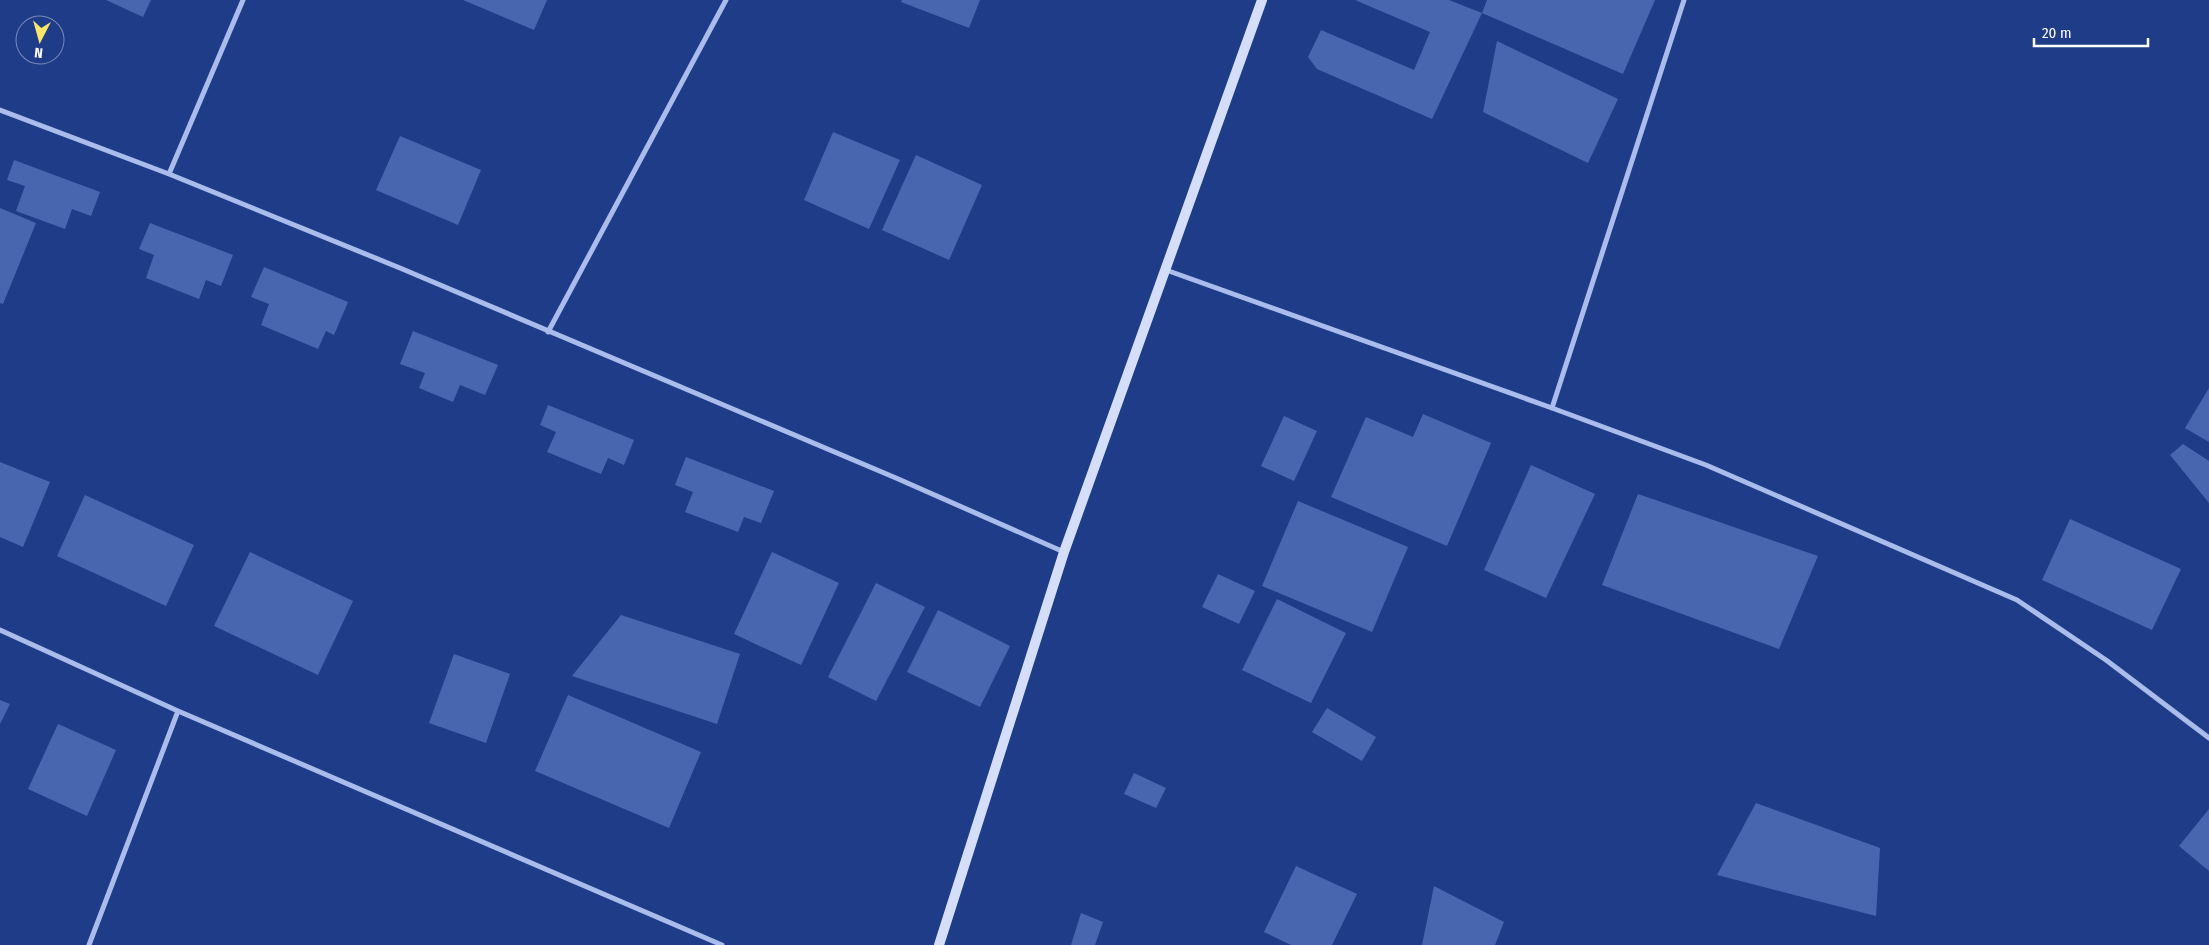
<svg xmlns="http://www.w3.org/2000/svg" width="2209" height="945" viewBox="0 0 2209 945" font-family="'Fira Sans Condensed',sans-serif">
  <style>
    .building { fill: #4866b0 }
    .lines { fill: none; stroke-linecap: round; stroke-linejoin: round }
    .street { stroke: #a9bceb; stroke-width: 5 }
    .secondary { stroke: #d5def8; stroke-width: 10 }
  </style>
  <rect width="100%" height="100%" fill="#1f3c88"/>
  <path class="building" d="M106 0H151L143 17Z
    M463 0H547L534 30Z
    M902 0H980L969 28 901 2Z
    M1355 0H1449L1482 13 1432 119 1317 69 1308 57 1321 30 1414 70 1430 32Z
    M1487 0H1655L1623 74 1482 13Z
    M1497 41 1618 99 1588 163 1483 112Z
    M833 132 900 160 869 229 804 200Z
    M400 136 481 170 458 225 376 190Z
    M916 155 982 185 949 260 882 230Z
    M14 160 100 192 91 216 72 209 65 229 16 211 25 186 7 180Z
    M0 208 36 223 3 304 0 303Z
    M150 223 233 255 221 286 206 280 199 299 146 278 154 255 139 249Z
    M264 267 348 302 334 335 326 331 318 349 261 325 269 304 251 297Z
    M413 331 498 365 485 395 460 385 453 402 419 388 425 373 400 364Z
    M2209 388V442L2185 428Z
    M548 405 634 440 624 465 608 458 601 474 547 452 556 432 540 425Z
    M1423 414 1491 443 1447 546 1331 497 1366 417 1413 437Z
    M1284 416 1317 431 1294 481 1261 466Z
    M2183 444 2209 461V503L2170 455Z
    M686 457 774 491 761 523 744 517 738 532 685 512 693 492 675 485Z
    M0 462 50 482 23 547 0 537Z
    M1531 465 1595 494 1546 598 1484 570Z
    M1638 494 1818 556 1779 649 1602 585Z
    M85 495 194 545 166 606 57 556Z
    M1298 501 1408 547 1372 632 1262 586Z
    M2070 519 2181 569 2152 630 2042 580Z
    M250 552 353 601 318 675 214 626Z
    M772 552 839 583 801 665 734 634Z
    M1218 574 1255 591 1239 624 1202 607Z
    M876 583 925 607 876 701 828 677Z
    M1277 599 1346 633 1311 703 1242 670Z
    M938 610 1010 646 980 707 907 672Z
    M621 615 740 654 717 724 572 676Z
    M454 654 510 674 486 743 429 723Z
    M568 695 701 752 669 828 535 771Z
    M0 700 10 704 0 724Z
    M1327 708 1376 737 1362 761 1312 732Z
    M58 724 116 750 87 816 28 789Z
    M1134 773 1166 788 1156 808 1124 794Z
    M1756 803 1880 848 1876 916 1717 875Z
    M2209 809V871L2179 846Z
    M1296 866 1357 894 1332 945H1291L1264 932Z
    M1434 886 1504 922 1495 945H1422Z
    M1081 913 1103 922 1095 945H1071Z"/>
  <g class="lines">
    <path class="street" d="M0 110 169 174 400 268 896 478 1064 552
      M169 174 243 0
      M1166 270 1552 408 1706 465 2017 600 2106 660 2209 738
      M548 332 726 0
      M1552 408 1684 0
      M0 630 178 711 722 945
      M89 945 178 711"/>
    <path class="secondary" d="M939 945 1064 552 1262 0"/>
  </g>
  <g transform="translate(40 40) rotate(186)"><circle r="24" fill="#1f3c88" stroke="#798ab8"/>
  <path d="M0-4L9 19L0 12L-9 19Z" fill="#f9e669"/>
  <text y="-8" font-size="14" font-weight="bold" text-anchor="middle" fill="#ffffff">N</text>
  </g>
  <path d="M2034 38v8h114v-8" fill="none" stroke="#ffffff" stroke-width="2.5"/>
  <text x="2042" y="38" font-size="15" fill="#ffffff" stroke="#1f3c88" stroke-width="4" paint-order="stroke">20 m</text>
</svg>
